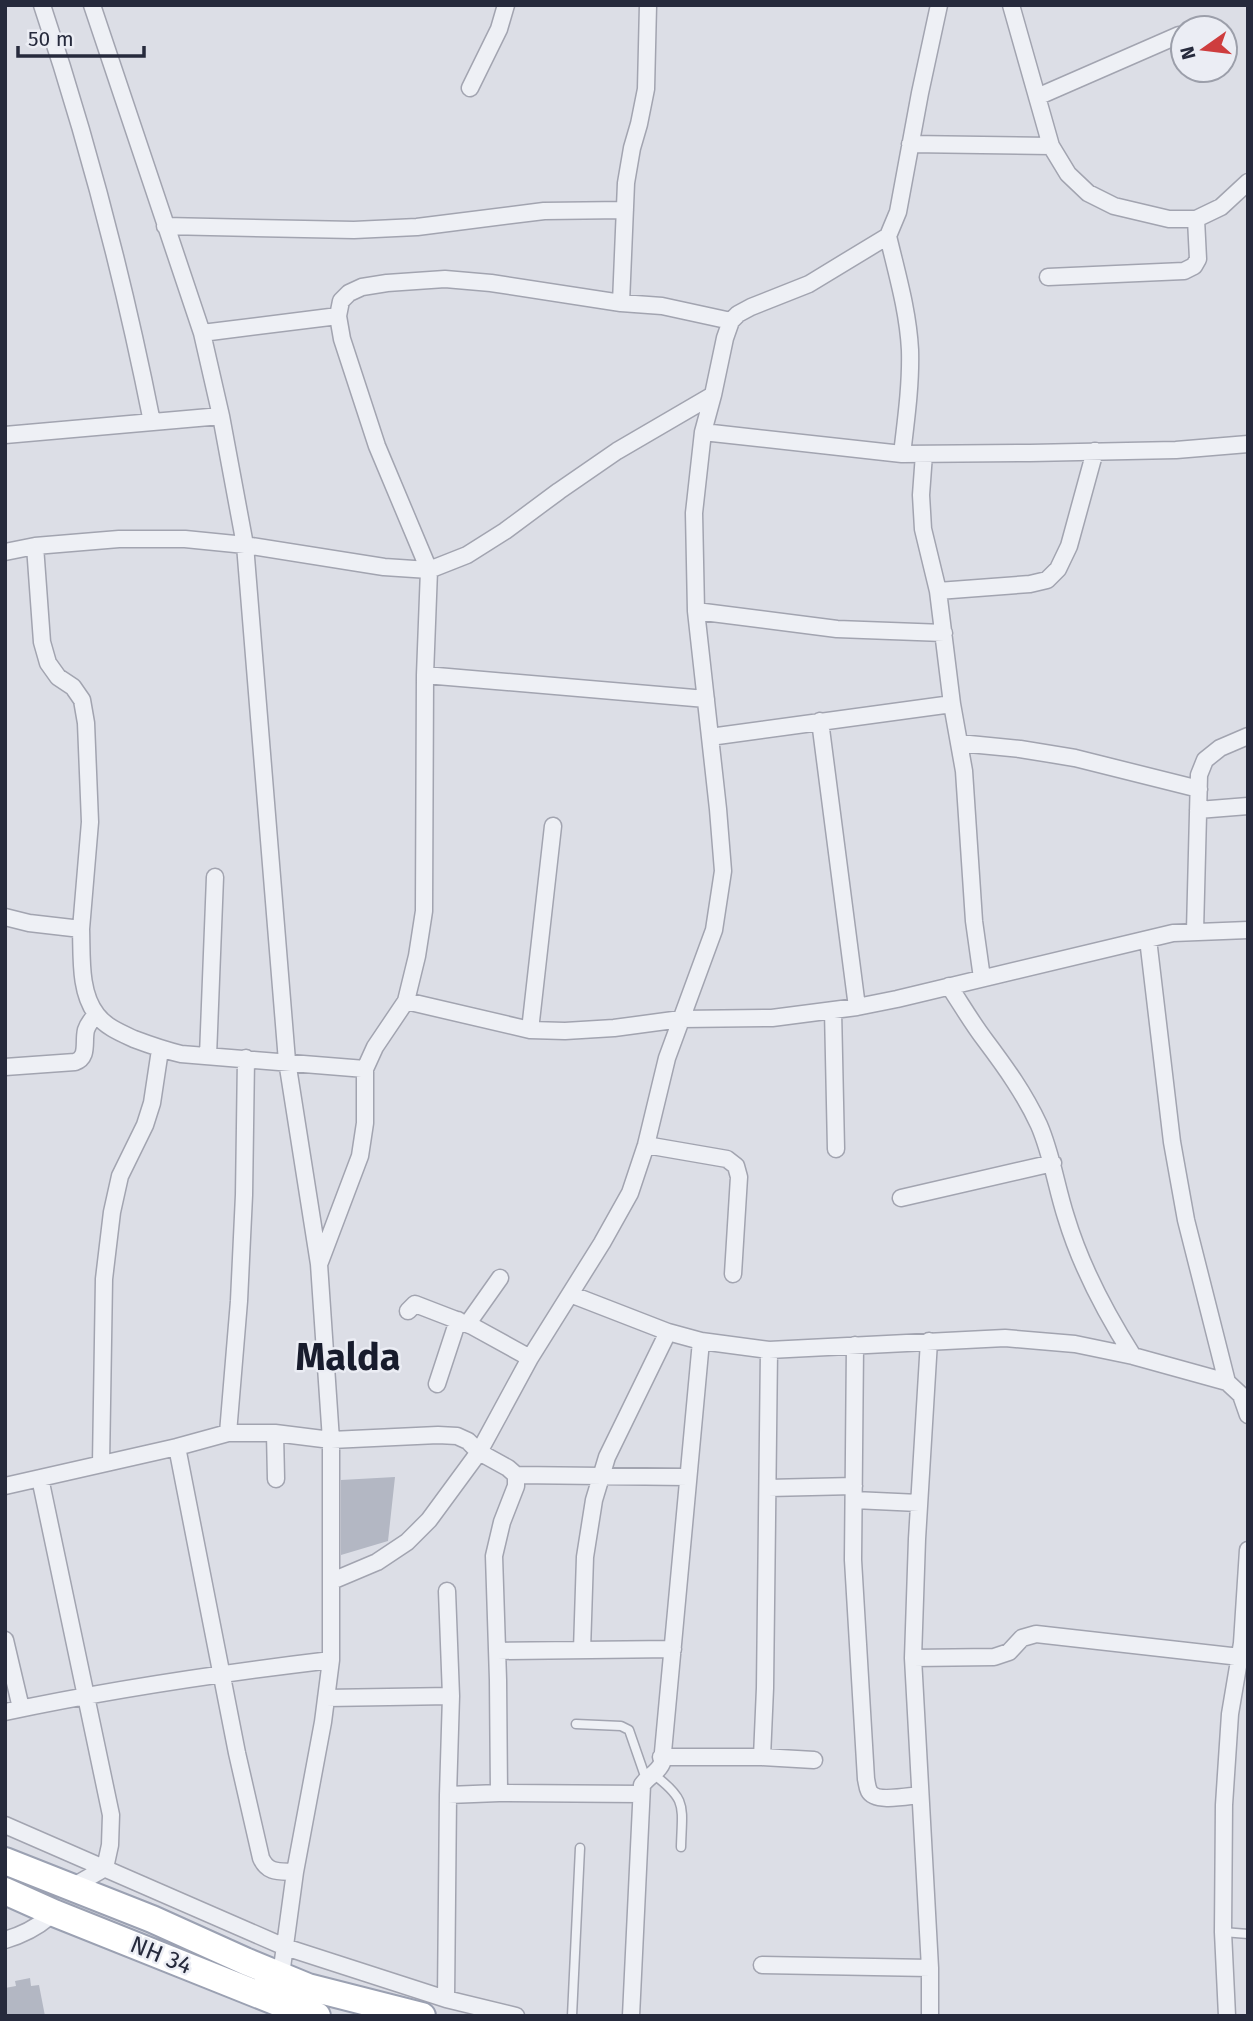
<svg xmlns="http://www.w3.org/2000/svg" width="1253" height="2021" viewBox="0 0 1253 2021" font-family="'Fira Sans',sans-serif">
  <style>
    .building { fill: #b3b7c3 }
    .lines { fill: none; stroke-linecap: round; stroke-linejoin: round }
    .service-casing { stroke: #a2a4b0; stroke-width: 11 }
    .minor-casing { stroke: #a2a4b0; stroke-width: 19 }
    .primary-casing { stroke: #9ba1b2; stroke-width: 30 }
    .service { stroke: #eef0f5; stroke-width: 8 }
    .minor { stroke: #eef0f5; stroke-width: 16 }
    .primary { stroke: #fff; stroke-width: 26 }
    .labels { text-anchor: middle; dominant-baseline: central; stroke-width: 5; stroke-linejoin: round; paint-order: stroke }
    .street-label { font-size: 24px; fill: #262a3c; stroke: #ebedf4 }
    .town-label { font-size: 38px; font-weight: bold; fill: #181c2d; stroke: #ebedf4 }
  </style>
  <rect width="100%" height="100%" fill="#dcdee6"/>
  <path class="building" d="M395 1477 388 1541 341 1555V1480Z
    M30 1978 31 1986 39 1985 45 2016H5V1988L16 1986 15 1981Z"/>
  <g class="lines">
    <g class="service-casing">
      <path id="service" d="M576 1724 621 1726 629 1730 646 1779
        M653 1774C688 1800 682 1806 681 1847
        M1223 1932 1248 1934
        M572 2016 580 1848"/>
    </g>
    <g class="minor-casing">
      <path id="minor" d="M42 5C88 142 124 281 152 422
        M92 5 202 333
        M1011 5 1051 146 1068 174 1088 193 1114 206 1169 219H1196L1221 207 1248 182
        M470 88 499 29 506 5
        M1037 97 1179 35
        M910 144 1051 146
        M165 226 354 230 417 227 544 211 625 210
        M888 236C897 274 908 311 910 350 911 385 906 420 902 454
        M1048 277 1184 271 1194 266 1198 259 1196 219
        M621 303 626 183 632 148 639 124 646 89 648 5
        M703 432 902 454 1030 453 1176 450 1248 444
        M5 435 221 416
        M924 454 921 495 923 529 938 591 952 704 964 771 974 921 982 978
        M35 546 42 642 48 663 58 677 73 687 82 700 86 723 90 822 81 929
        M5 552 35 546 119 539H185L245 545 384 567 429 570 467 555 505 531 559 491 617 451 713 395 725 338 731 321 738 314 751 307 809 284 888 236 898 212 920 93 939 5
        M938 591 1030 584 1047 580 1058 569 1069 546 1095 451
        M696 611 837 629 944 633
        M425 675 706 699
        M820 721 857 1007
        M710 737 952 704
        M959 743 1020 749 1075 758 1199 789
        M1198 810 1248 806
        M5 917 29 923 81 929C82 956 79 993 97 1015 106 1027 121 1033 134 1039 150 1045 164 1050 181 1054L365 1069 375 1047 406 1001 417 956 424 911 425 675 429 570 377 446 342 339 338 316
        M1195 931 1199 775 1205 760 1220 748 1248 736
        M1148 939 1172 1142 1186 1220 1227 1382
        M949 986C961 1004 972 1023 985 1040 1006 1068 1024 1093 1039 1125 1052 1155 1056 1186 1066 1217 1081 1267 1105 1312 1133 1356L1227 1382 1241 1395 1248 1415
        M406 1001 530 1030 565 1031 614 1028 681 1019 772 1018 857 1007 897 999 1173 933 1248 930
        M833 1010 836 1149
        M530 1030 553 826
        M208 1056 215 877
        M5 1067 75 1062C89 1057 83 1042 86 1030 88 1024 92 1019 96 1015
        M646 1145 727 1159 736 1166 739 1177 733 1274
        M901 1198 1053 1163
        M320 1262 360 1156 365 1123V1069
        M500 1278 471 1319 472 1326 530 1358
        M570 1294 668 1332 701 1341 662 1763C658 1773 648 1776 642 1785L631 2016
        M408 1311 415 1304 472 1326
        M701 1341 769 1350 1005 1338 1075 1344 1133 1356
        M929 1341 917 1539 913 1658 930 1968V2016
        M855 1345 853 1560 866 1779C867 1783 867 1787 869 1791 875 1803 908 1796 920 1795
        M437 1384 458 1320
        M228 1433 239 1301 244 1195 246 1058
        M275 1433 276 1479
        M177 1447 228 1433H275L331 1440 438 1435 457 1436 468 1441 479 1452 508 1468 516 1475V1486L502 1522 494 1556 498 1680 499 1793
        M101 1464 104 1279 112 1212 120 1176 145 1125 152 1103 160 1050
        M516 1475 688 1477
        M40 1478 111 1815 110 1845 105 1868 72 1887
        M5 1486 177 1447 237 1753 261 1858C268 1874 280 1871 295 1872
        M768 1488 854 1486
        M854 1500 919 1503
        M332 1581 377 1562 407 1542 429 1520 479 1452 530 1358 602 1243 630 1193 646 1145 667 1058 714 930 723 871 718 809 696 611 694 513 703 432 713 395
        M5 1640 21 1708
        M582 1650 585 1557 594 1500 607 1457 668 1332
        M497 1651 673 1649
        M913 1658 994 1657 1009 1652 1022 1638 1036 1634 1240 1657
        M326 1698 451 1696
        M5 1712C113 1689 222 1673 331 1660
        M661 1757H762L814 1760
        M762 1757 765 1688 769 1350
        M448 1795 499 1793 641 1794
        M5 1825 285 1947 446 1999 516 2016
        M5 1940C22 1935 36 1928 49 1917
        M762 1965 930 1968
        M281 1975 295 1872 323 1722 331 1660V1440L319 1264 287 1061 245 545 221 416 202 333 338 316 341 301 349 293 362 287 387 283 445 279 491 283 621 303 662 306 731 321
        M446 1999 448 1795 451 1696 447 1591
        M1227 2016 1223 1932 1224 1805 1230 1714 1242 1643 1248 1550"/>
    </g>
    <g class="primary-casing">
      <path id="primary" d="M5 1861 152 1919 245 1961 308 1987 422 2016
        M5 1891 54 1913 297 2010 317 2016"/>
    </g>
    <use href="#service" class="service"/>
    <use href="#minor" class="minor"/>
    <use href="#primary" class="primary"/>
  </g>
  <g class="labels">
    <g class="street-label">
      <text transform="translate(161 1955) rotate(22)">NH 34</text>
    </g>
    <g class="town-label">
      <text x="348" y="1357">Malda</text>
    </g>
  </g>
  <rect width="1253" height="2021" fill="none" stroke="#262a3c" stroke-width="14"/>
  <g transform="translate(1204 49) rotate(256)"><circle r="33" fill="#ebedf4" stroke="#9c9faa" stroke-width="2"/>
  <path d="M0-5L12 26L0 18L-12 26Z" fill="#ce3d3e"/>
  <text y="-10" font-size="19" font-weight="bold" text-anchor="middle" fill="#262a3c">N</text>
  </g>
  <path d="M18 46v10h126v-10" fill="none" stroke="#262a3c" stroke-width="3.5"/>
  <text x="28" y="46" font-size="21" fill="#262a3c" stroke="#ebedf4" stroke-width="5" paint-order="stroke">50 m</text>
</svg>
